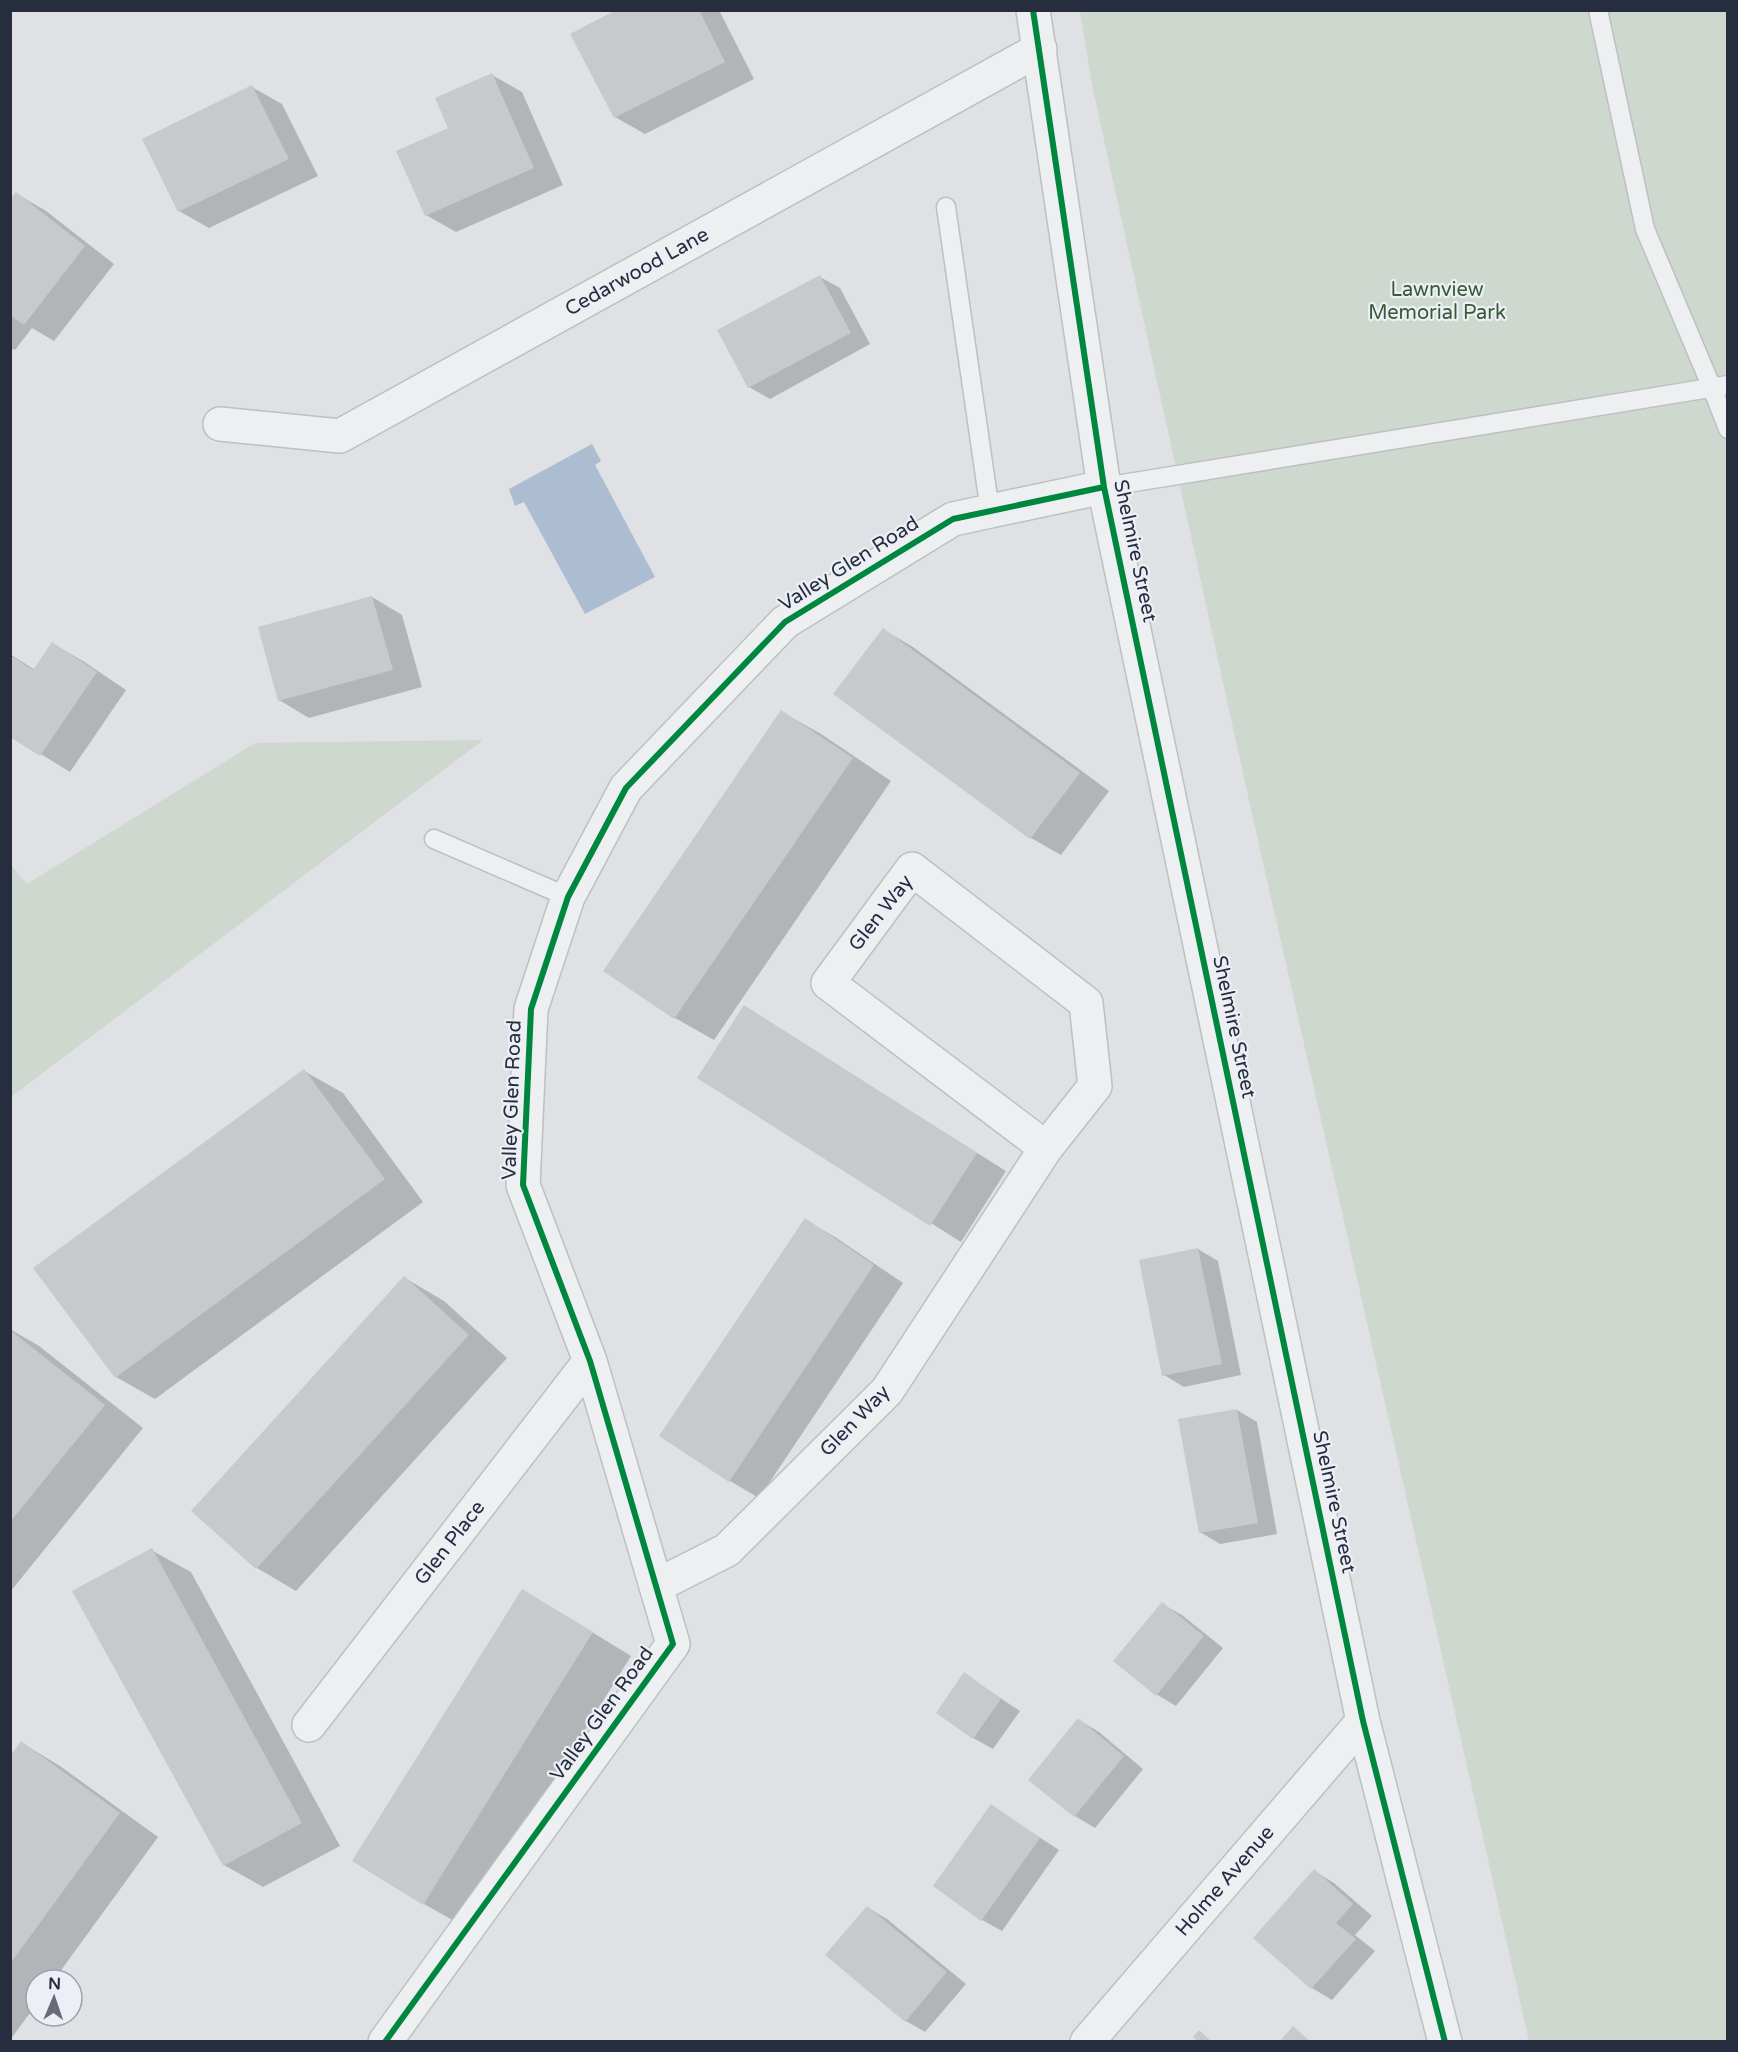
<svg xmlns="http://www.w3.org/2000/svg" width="1738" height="2052" viewBox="0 0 1738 2052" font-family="'Varela Round',sans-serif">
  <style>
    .green { fill: #ced8cf }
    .water { fill: #acbcd1 }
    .shadow { fill: #0003 }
    .building { fill: #c7c9cd }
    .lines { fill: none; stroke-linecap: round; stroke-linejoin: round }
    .service-casing { stroke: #bdbfc3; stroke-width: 21 }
    .minor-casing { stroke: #bdbfc3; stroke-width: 36 }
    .service { stroke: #eeeff1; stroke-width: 18 }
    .minor { stroke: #eeeff1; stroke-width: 33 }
    .cycleway-casing { stroke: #eceff5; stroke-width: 10 }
    .cycleway { stroke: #00873e; stroke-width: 6 }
    .labels { text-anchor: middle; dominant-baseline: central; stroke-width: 4.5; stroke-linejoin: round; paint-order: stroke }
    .street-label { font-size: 20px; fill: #262d3e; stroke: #eceff5 }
    .park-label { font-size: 20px; fill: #385a33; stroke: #eceff5 }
  </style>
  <rect width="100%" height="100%" fill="#dfe1e5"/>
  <path class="green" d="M1080 11H1727V2041H1529L1246 787 1092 85Z
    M483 740 11 1097V865L27 884 255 743Z"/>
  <path class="water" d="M592 444 601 461 595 465 655 577 585 614 524 502 515 506 509 489Z"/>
  <path class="shadow" d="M619 10H719L754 79 645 134 615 117Z
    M492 75 522 92 563 185 456 232 426 215 450 128Z
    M252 87 282 104 318 176 209 228 179 211Z
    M17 194 46 211 114 264 54 341 32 328 15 350 10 348V201Z
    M820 277 840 288 870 344 770 399 749 387Z
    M372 597 402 615 422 687 309 718 279 700Z
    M884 630 913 647 1109 791 1061 855 1031 838 835 694Z
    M53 644 83 661 126 690 70 772 10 735V654L35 670Z
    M782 712 821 734 891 781 714 1040 675 1018 605 971Z
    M744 1007 1006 1171 961 1242 699 1077Z
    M304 1071 343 1093 423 1202 155 1399 116 1377Z
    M805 1220 835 1237 903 1283 759 1498 730 1481Z
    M1198 1249 1218 1261 1241 1375 1184 1387 1164 1375Z
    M405 1278 444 1301 507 1358 296 1591 257 1568Z
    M10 1329 39 1346 143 1428 10 1592Z
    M1237 1410 1257 1422 1277 1534 1220 1544 1200 1532Z
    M151 1550 191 1572 340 1846 263 1887 224 1865Z
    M1162 1604 1182 1615 1223 1648 1176 1706 1156 1694Z
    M561 1613 631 1656 463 1926 424 1904Z
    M964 1674 1020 1711 993 1749 973 1738Z
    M1079 1720 1099 1732 1143 1769 1095 1828 1075 1816Z
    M22 1743 60 1766 158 1837 54 1980H36V2005L10 2040V1759Z
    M991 1806 1059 1850 1002 1931 982 1920 935 1886Z
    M1314 1871 1334 1883 1372 1916 1355 1935 1375 1951 1332 2000 1312 1988 1255 1938Z
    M867 1907 887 1919 966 1984 925 2032 906 2021Z"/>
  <path class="building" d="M616 10H699L725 62 614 118 570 34Z
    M492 73 534 168 425 216 396 151 448 128 435 98Z
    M252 85 289 159 178 212 142 139Z
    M16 192 85 246 24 325 10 315V199Z
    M820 275 851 333 748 388 717 330Z
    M372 596 393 670 278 701 258 627Z
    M883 628 1080 773 1030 839 833 694Z
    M52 642 97 672 40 756 10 737V655L33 670Z
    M781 710 853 758 674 1019 603 971Z
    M744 1005 977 1153 930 1226 697 1078Z
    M304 1069 385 1179 115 1378 33 1268Z
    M805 1218 874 1265 729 1482 659 1436Z
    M1198 1248 1222 1364 1162 1376 1139 1260Z
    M404 1276 469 1335 256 1569 191 1511Z
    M10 1330 105 1405 10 1522Z
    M1237 1409 1258 1523 1199 1533 1178 1419Z
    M152 1548 302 1823 223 1866 72 1591Z
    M522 1589 593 1632 423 1905 352 1861Z
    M1162 1602 1204 1636 1156 1696 1113 1661Z
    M964 1672 1001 1699 973 1739 936 1713Z
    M1078 1718 1124 1756 1074 1817 1028 1780Z
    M21 1741 120 1813 10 1964V1756Z
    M991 1804 1040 1838 981 1921 933 1886Z
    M1314 1869 1353 1904 1336 1923 1356 1939 1311 1989 1253 1938Z
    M867 1906 947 1972 905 2022 825 1955Z
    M1293 2026 1311 2042H1279Z
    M1199 2030 1212 2042H1198L1193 2037Z"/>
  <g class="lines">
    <g class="service-casing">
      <path id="service" d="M1598 10 1645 229 1712 388 1728 429
        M946 207 990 511
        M1104 487 1728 385
        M434 839 568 897"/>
    </g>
    <g class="minor-casing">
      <path id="minor" d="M1033 10 1104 487 1363 1721 1445 2042
        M220 424 340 436 1040 49
        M656 1586 727 1550 887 1391 1046 1148 1095 1086 1086 1003 912 869 828 983 1046 1148
        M309 1725 590 1361
        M385 2042 673 1644 590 1361 523 1185 531 1009 568 897 626 788 785 622 953 519 1104 487
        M1087 2042 1363 1721"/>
    </g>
    <use href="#service" class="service"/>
    <use href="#minor" class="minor"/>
    <g class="cycleway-casing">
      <path id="cycleway" d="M1033 10 1104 487 1363 1721 1445 2042
        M385 2042 673 1644 590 1361 523 1185 531 1009 568 897 626 788 785 622 953 519 1104 487"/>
    </g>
    <use href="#cycleway" class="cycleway"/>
  </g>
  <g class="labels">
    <g class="street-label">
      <text transform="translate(637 272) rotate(-29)">Cedarwood Lane</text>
      <text transform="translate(1135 551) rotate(78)">Shelmire Street</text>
      <text transform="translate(849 564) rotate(-32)">Valley Glen Road</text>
      <text transform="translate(881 913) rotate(-52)">Glen Way</text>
      <text transform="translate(1234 1027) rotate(78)">Shelmire Street</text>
      <text transform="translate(512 1100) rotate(-88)">Valley Glen Road</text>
      <text transform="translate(855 1421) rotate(-46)">Glen Way</text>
      <text transform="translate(1334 1502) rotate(78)">Shelmire Street</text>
      <text transform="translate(450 1543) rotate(-52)">Glen Place</text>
      <text transform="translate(602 1714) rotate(-54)">Valley Glen Road</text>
      <text transform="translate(1225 1881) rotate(-49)">Holme Avenue</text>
    </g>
    <g class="park-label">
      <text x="1437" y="290">Lawnview<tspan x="1437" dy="23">Memorial Park</tspan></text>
    </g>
  </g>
  <rect width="1738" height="2052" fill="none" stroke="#262d3e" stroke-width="24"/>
  <g transform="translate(54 1998) rotate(2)"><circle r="28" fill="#eceff5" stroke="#9da1ac" stroke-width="1.5"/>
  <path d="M0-4.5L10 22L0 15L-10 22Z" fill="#676c78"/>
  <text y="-9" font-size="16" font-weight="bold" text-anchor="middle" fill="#262d3e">N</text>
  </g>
</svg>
